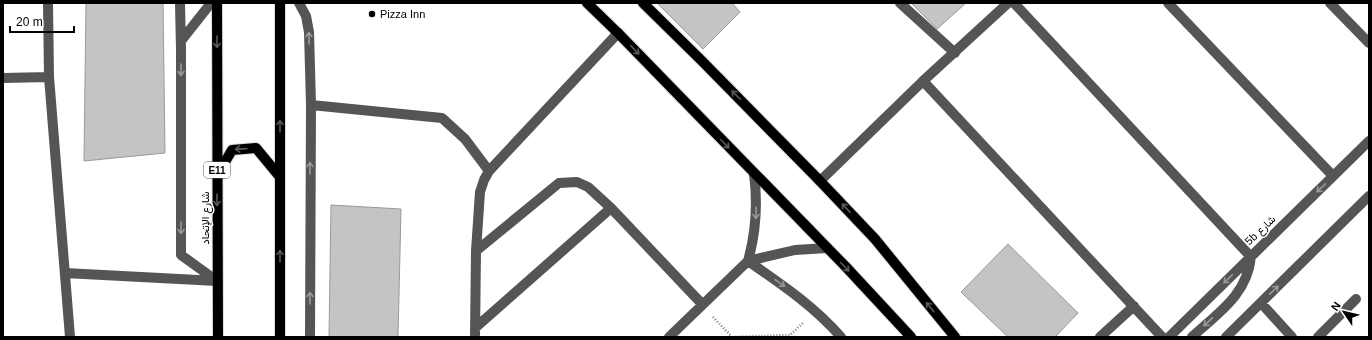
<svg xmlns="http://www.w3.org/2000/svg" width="1372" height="340" viewBox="0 0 1372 340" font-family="Helvetica,Vazirmatn,sans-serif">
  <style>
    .building { fill: #c4c4c4; stroke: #999 }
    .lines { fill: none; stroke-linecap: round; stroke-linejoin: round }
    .major-casing { stroke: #dbdbdb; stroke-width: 12 }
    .path { stroke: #777; stroke-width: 2.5; stroke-dasharray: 1 2; stroke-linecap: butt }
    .minor { stroke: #555; stroke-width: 10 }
    .major { stroke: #000; stroke-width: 10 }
    .oneway { stroke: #999 }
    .oneway2 { stroke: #595959 }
    .poi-dot { fill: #000; stroke: #fff; stroke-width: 1.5 }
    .labels { text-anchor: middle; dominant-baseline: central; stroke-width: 3; stroke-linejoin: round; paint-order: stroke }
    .shield { fill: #fff; stroke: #4c4c4c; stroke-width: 1 }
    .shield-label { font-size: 10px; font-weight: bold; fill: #000 }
    .poi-label { font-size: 11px; fill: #000; stroke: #fff; text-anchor: start }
    .street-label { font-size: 11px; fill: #000; stroke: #fff }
  </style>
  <rect width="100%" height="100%" fill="#fff"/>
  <path class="building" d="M86 3H163L165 153 84 161Z
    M657 3H732L740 12 703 49Z
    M911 3H966L937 29Z
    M331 205 401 209 398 337H329Z
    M1008 244 1078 313 1055 337H1008L961 292Z"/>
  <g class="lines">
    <g class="major-casing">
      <path id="major" d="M217 3 218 337
        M280 3V337
        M587 3 618 33 846 267 911 337
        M643 3 702 61 820 181 875 239 955 337
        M218 174 232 150 256 148 280 177"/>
    </g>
    <path class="path" d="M713 317 732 337 790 335 804 322"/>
    <path class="minor" d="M48 3 49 77 70 337
      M180 3 181 50V255L217 281
      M299 3 306 16 309 32 311 105 310 337
      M900 3 955 53
      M1014 3 1251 257C1247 295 1218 313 1192 337
      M1168 3 1333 176
      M1330 3 1369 43
      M181 41 211 3
      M3 78 49 77
      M923 81 1162 337
      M311 105 442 118 465 139 489 171
      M820 181 923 81 1008 3
      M476 251 559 183 577 182 588 187 611 208 702 304
      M748 261C781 284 814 306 841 337
      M748 261C756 232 758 204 754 174
      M65 273 217 281
      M1261 303 1292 337
      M475 328 611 208
      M475 337 476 251 480 192 484 180 489 171 618 33
      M669 337 748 261 795 250 827 248
      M1100 337 1134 306
      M1169 337 1369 141
      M1226 337 1369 196
      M1318 337 1356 299"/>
    <use href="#major" class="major"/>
  </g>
  <defs><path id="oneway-shaft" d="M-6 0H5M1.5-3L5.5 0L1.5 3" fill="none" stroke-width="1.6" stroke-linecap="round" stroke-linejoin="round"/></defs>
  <g class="oneway">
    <use href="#oneway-shaft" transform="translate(309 38) rotate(-91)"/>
    <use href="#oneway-shaft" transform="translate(181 70) rotate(90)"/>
    <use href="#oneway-shaft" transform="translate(310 168) rotate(-90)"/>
    <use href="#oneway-shaft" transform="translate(1321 188) rotate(136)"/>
    <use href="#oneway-shaft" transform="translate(756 213) rotate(92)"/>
    <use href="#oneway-shaft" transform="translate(181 228) rotate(90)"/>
    <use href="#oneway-shaft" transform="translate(1228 279) rotate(136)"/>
    <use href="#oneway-shaft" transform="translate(780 283) rotate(35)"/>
    <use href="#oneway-shaft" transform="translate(1274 290) rotate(-44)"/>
    <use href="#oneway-shaft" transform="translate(310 298) rotate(-90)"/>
    <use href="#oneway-shaft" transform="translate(1208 322) rotate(137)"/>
  </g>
  <g class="oneway2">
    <use href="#oneway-shaft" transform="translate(217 42) rotate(90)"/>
    <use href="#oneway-shaft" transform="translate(635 50) rotate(46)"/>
    <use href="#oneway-shaft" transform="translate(736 95) rotate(-135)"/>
    <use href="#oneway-shaft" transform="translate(280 126) rotate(-90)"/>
    <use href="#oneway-shaft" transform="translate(725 144) rotate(46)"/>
    <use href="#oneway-shaft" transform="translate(241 149) rotate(176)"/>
    <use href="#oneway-shaft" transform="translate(217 200) rotate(90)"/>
    <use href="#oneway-shaft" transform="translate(846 208) rotate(-133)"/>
    <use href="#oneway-shaft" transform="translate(280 256) rotate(-90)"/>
    <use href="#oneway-shaft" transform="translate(845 267) rotate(46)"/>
    <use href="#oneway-shaft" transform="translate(930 307) rotate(-129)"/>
  </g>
  <circle class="poi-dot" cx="372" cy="14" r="4"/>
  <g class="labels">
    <rect class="shield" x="204" y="162" width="26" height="16" rx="3"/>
    <g class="shield-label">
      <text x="217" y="170">E11</text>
    </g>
    <g class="poi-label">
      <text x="380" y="14">Pizza Inn</text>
    </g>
    <g class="street-label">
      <text transform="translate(205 218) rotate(-90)">شارع الإتحاد</text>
      <text transform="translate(1260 230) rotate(-44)">5b شارع</text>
    </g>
  </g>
  <rect width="1372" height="340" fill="none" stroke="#000000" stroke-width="8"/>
  <g transform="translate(1344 312) rotate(305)" stroke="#ffffff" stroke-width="3" paint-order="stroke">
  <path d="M0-3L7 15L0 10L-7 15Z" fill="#000000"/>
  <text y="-6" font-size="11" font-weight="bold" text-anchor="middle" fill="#000000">N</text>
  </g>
  <path d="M10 26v6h64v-6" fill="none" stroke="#000000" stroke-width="2"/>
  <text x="16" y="26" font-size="12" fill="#000000" stroke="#ffffff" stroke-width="3" paint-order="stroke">20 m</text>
</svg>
